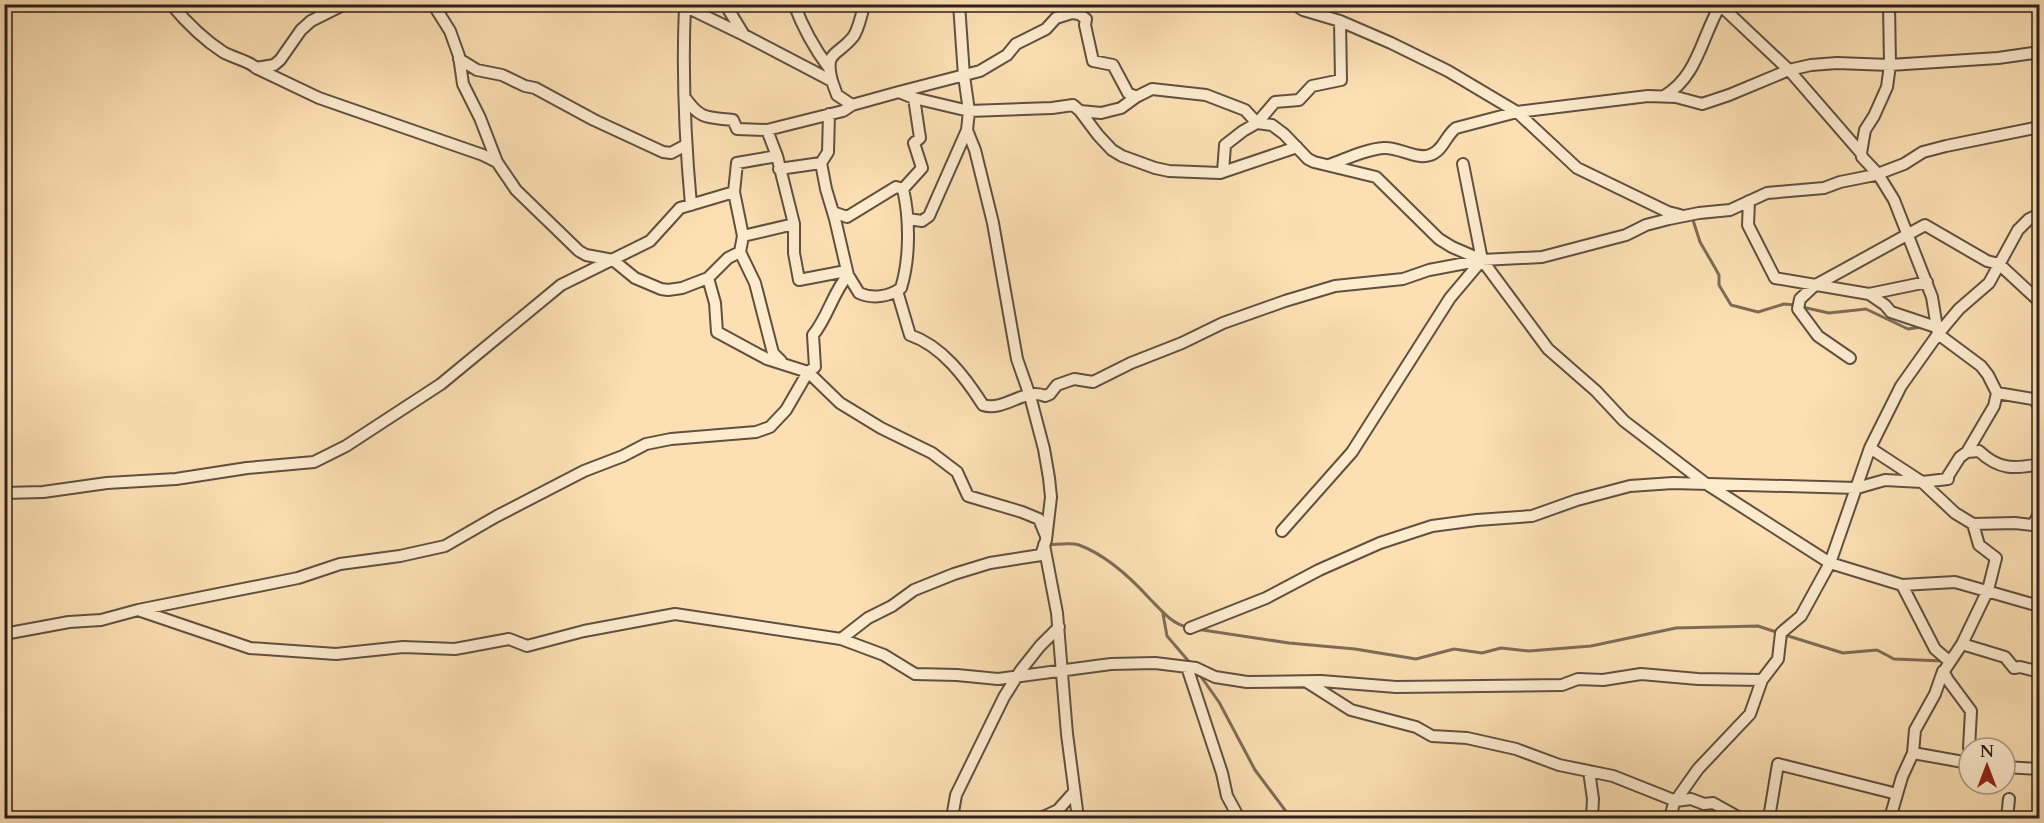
<svg xmlns="http://www.w3.org/2000/svg" width="2044" height="823" viewBox="0 0 2044 823" font-family="Cardo,serif">
  <style>
    .lines { fill: none; stroke-linecap: round; stroke-linejoin: round }
    .stream { stroke: #7e6c57; stroke-width: 3 }
    .minor-casing { stroke: #605040; stroke-width: 14 }
    .minor { stroke: #fdebce; stroke-width: 10 }
  </style>
  <rect width="100%" height="100%" fill="#fce0b4"/>
  <filter id="stains"><feTurbulence type="fractalNoise" baseFrequency=".00333" numOctaves="4"/><feColorMatrix values="0 0 0 0 .2 0 0 0 0 .09 0 0 0 0 .02 0 0 0 .5 -.17"/></filter>
  <radialGradient id="worn" r=".72"><stop offset=".6" stop-color="#630" stop-opacity="0"/><stop offset="1" stop-color="#630" stop-opacity=".3"/></radialGradient>
  <g class="lines">
    <path class="stream" d="M1692 217 1700 242 1714 266 1719 275V285L1731 305 1758 312 1784 304 1795 305
      M1802 307 1829 313 1866 309 1908 329 1922 327 1934 333
      M1046 545C1056 545 1070 542 1079 545 1106 555 1131 578 1150 599 1161 610 1172 624 1187 627
      M1163 614 1167 636 1191 664
      M1196 629 1289 643 1355 649 1416 659 1454 649 1482 653 1501 648 1529 651 1591 646 1676 628 1758 626 1779 633
      M1785 635 1843 653 1877 650 1894 659 1944 661
      M1199 674 1219 702 1255 770 1291 818"/>
    <g class="minor-casing">
      <path id="minor" d="M171 4C186 22 203 39 223 52 233 58 250 61 256 68L274 65 280 60 301 30 311 21 345 4
        M433 4 450 31 459 56 463 84 480 118 497 162 516 190 579 251 586 255 613 260 635 278 661 289 668 290 682 288 708 278 728 258 740 252
        M680 4 744 35 832 81 837 95 852 105 899 92 914 98 969 111 1052 108 1073 105 1080 111 1101 113 1121 108 1136 97 1152 89 1206 95 1245 110 1257 123 1272 125 1284 134 1308 159 1314 162 1376 177 1439 239 1452 247 1482 260 1548 349 1596 391 1624 421 1705 483 1830 563 1902 585 1955 582 2032 604 2040 601
        M725 4 744 35
        M794 4C803 28 814 48 829 68
        M1294 4 1303 10 1340 21 1391 43 1448 71 1517 112 1577 168 1668 212 1680 215
        M1713 4 1720 5 1789 70 1861 153
        M1889 4 1890 65 1887 87 1874 116 1865 130 1861 153 1862 157 1878 174 1894 200 1932 297 1938 334
        M685 6C682 72 685 139 691 205
        M459 59 477 70 502 75 525 86 535 88 594 120 663 152 671 153 686 145
        M256 68 319 98 483 155 497 162
        M832 81C824 50 837 57 853 37 859 29 861 14 865 4
        M899 92 980 71 1007 55 1016 44 1046 29 1056 18 1072 13 1079 14 1086 19 1085 25 1093 61 1113 65 1128 93 1136 97
        M1664 96C1698 77 1702 35 1721 4
        M686 99C701 120 708 117 733 120L737 129 767 130 843 111 852 105
        M1080 111 1098 135 1112 150 1122 156 1155 168 1169 171 1220 173 1297 147
        M767 130 777 156 794 224V253L799 280 846 271
        M777 156 737 163 734 192 743 236 740 252 755 283 773 353 781 361
        M1329 165C1346 159 1366 149 1384 148 1399 147 1416 160 1430 155 1443 151 1446 135 1456 128L1517 112 1648 96 1676 97 1702 104 1729 95 1789 70 1811 65 1837 63 1890 65 1998 58 2040 52
        M779 169 821 163
        M1223 172 1225 145 1243 131 1257 123 1275 102 1299 100 1312 86 1341 80 1340 21
        M1749 201 1748 225 1775 278 1869 294 1885 305 1891 312 1939 328
        M833 212 847 217 896 187 903 189
        M908 219 922 221 929 216 967 130
        M743 236 794 224
        M848 275 859 293C872 299 889 297 901 288 910 259 910 219 903 189L922 168 914 143 920 138 914 98
        M708 278 715 303 717 332 767 359 808 372 840 403 881 428 932 453 957 472 968 496 1022 512 1039 519 1046 536
        M897 291 910 335C942 346 965 377 983 405 1004 412 1025 387 1045 396L1050 394 1057 385 1074 379 1093 382 1131 363 1182 343 1223 323 1285 301 1335 286 1403 279 1429 270 1482 260 1542 257 1626 235 1646 225 1669 219 1699 213 1730 210 1767 193 1824 188 1840 182 1875 175 1904 164 1923 152 1946 146 2040 127
        M1869 294 1927 282
        M1938 334 1981 366 1988 375 1997 393
        M1850 358 1818 336 1798 309 1800 299 1814 286 1925 225 1987 261 1999 264 2040 302
        M1870 448 1922 482 1955 513 1973 524 2015 523 2040 526
        M1967 452 1994 406 1997 393 2033 399 2040 406
        M4 493 43 492 107 483 176 479 247 468 314 462 346 446 441 384 561 285 650 241 680 208 734 192
        M2033 525 2040 512
        M1282 531 1352 452 1450 298 1482 260 1463 164
        M1044 545 1057 613 1067 734 1078 818
        M1902 585 1935 649 1949 661
        M138 610 250 648 336 654 403 647 455 649 509 639 527 646 584 631 675 614 841 639 884 655 915 674 957 675 998 679 1111 664 1155 663 1196 668 1215 677 1247 682 1321 681 1396 687 1562 685 1578 679 1603 680 1641 674 1698 679 1762 680
        M1190 628 1266 598 1319 570 1380 543 1432 526 1477 520 1532 516 1577 500 1630 486 1673 483 1857 488 1885 480 1922 482 1948 479V476L1960 457 1967 452 1979 451C1999 470 2014 469 2040 464
        M4 634 69 622 101 620 138 610 298 578 340 564 400 556 445 546 497 516 584 471 623 456 646 444 671 439 756 432 770 427 786 410 808 372 815 367 813 335C828 317 833 292 848 275L835 219 826 189 821 163 828 152 829 114
        M841 639 868 618 892 606 914 590 954 574 990 563 1041 555 1046 540 1051 497 1049 478 1044 449 1030 396 1017 359 993 223 975 150 967 130 969 111 964 76 959 4
        M1962 644 2005 657 2014 668 2020 667 2040 672
        M1187 667 1222 773 1227 796 1239 818
        M1943 671 1948 680 1971 711 1969 748
        M1307 682 1351 710 1416 727 1432 736 1467 738 1516 749 1559 765 1613 776 1676 801 1691 799 1704 804 1713 803 1740 818
        M1913 753 1969 763
        M2005 767 2040 769
        M1589 771 1593 799 1592 818
        M952 818 956 795 1004 697 1021 670 1040 646 1059 627
        M1041 818 1058 810 1074 792
        M1670 818 1674 803 1698 769 1750 714 1762 680 1778 659 1781 633 1801 616 1830 563 1870 448 1901 386 1938 334 1959 309 1989 283 2018 230 2029 219 2040 214
        M1769 818 1778 764 1897 794
        M1890 818 1902 777 1913 753 1915 730 1935 694 1942 674 1962 644 1988 590 1996 558 1979 545 1973 524
        M2007 818 2009 799"/>
    </g>
    <use href="#minor" class="minor"/>
  </g>
  <rect width="2044" height="823" fill="none" stroke="#fce0b4" stroke-width="24"/>
  <rect x="6" y="6" width="2032" height="811" fill="none" stroke="#2c201a" stroke-width="3"/>
  <rect x="12" y="12" width="2020" height="799" fill="none" stroke="#2c201a" stroke-width="1.5"/>
  <g transform="translate(1987 766)"><circle r="28" fill="#fdebce" stroke="#a99a86" stroke-width="1.5"/>
  <path d="M0-4.5L10 22L0 15L-10 22Z" fill="#8f2418"/>
  <text y="-9" font-size="16" font-weight="bold" text-anchor="middle" fill="#2c201a">N</text>
  </g>
  <rect width="100%" height="100%" filter="url(#stains)"/>
  <rect width="100%" height="100%" fill="url(#worn)"/>
</svg>
